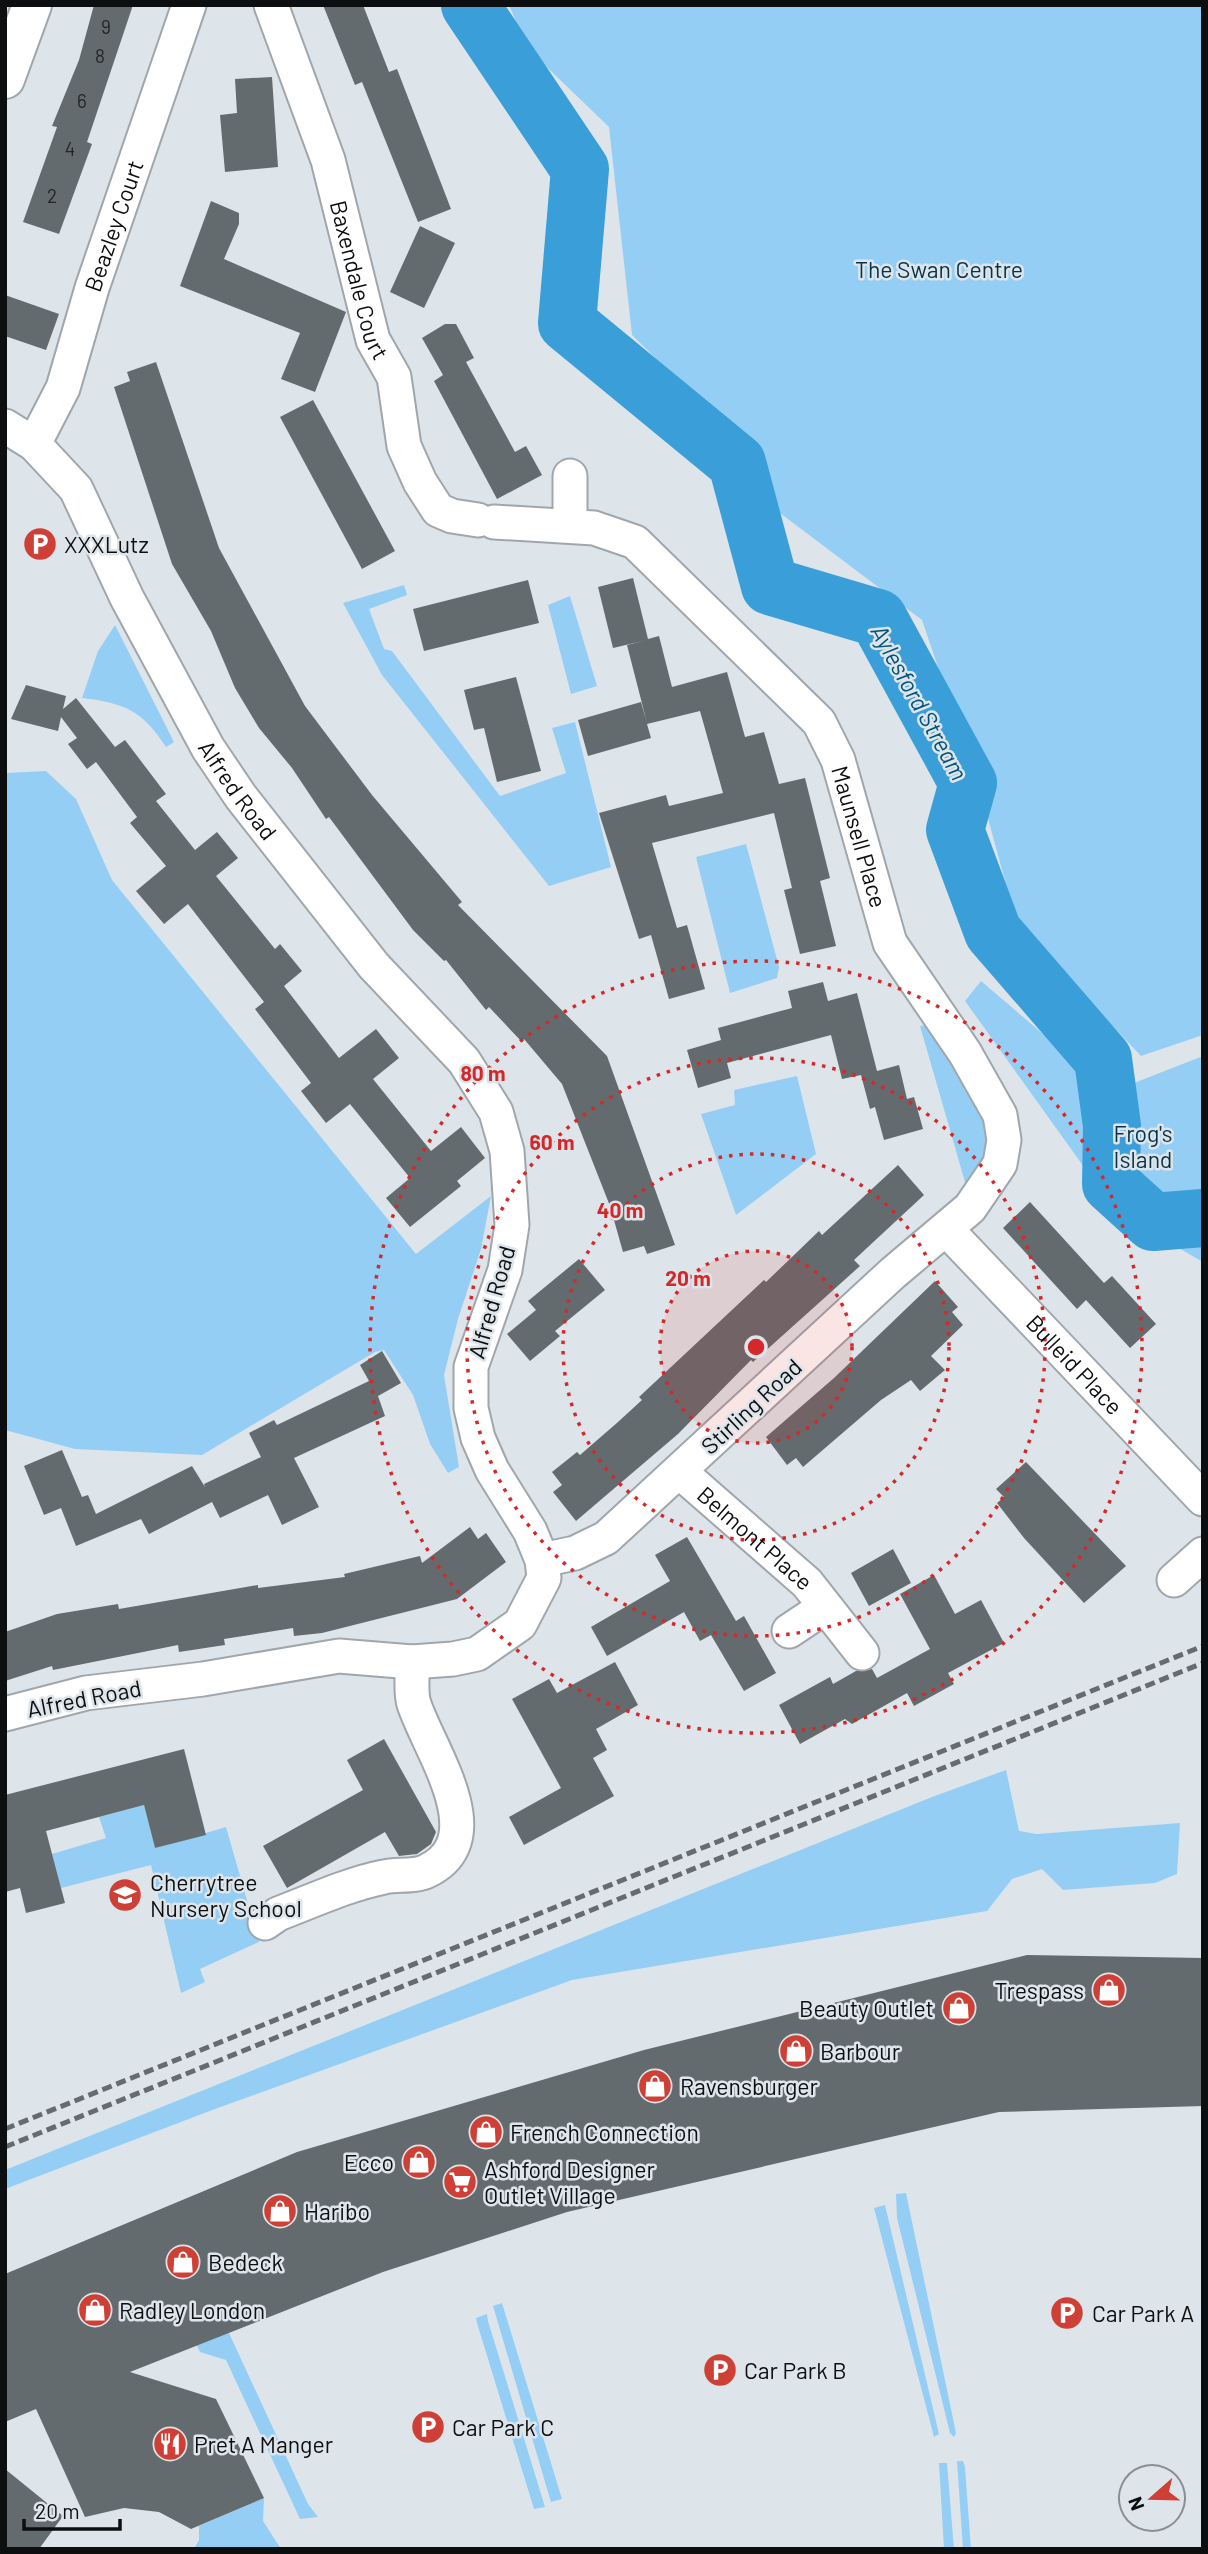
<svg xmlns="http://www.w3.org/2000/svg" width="1208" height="2554" viewBox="0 0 1208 2554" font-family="Barlow,sans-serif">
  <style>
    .green { fill: #95cef5 }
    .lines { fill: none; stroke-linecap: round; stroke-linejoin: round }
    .river { stroke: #3a9fd9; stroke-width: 58 }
    .building { fill: #646b6f }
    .street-casing { stroke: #a0a7ac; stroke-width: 37 }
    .secondary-casing { stroke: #a0a7ac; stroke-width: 42 }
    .street { stroke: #fff; stroke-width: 33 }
    .secondary { stroke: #fff; stroke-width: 38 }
    .rail { stroke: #666b6e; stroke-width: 5; stroke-dasharray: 10 5; stroke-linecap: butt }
    .ring { fill: none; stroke: #d62828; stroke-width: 3.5; stroke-dasharray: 3.5 7 }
    .labels { text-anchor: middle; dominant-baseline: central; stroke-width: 5; stroke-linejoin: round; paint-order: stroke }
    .number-label { font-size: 19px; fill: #222528 }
    .street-label { font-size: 23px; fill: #0c0e10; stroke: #dee5ea }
    .park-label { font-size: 23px; fill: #07334a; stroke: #dee5ea }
    .poi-label { font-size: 23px; fill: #0c0e10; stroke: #dee5ea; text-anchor: start }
    .water-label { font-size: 24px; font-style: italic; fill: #02537a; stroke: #dee5ea }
    .centre { fill: #d62828; stroke: #dee5ea; stroke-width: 3.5 }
    .ring-label { font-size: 21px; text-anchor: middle; font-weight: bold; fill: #d62828; stroke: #dee5ea; stroke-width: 5; stroke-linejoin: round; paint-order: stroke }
  </style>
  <rect width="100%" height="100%" fill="#dee5ea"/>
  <path class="green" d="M509 5H1203V1035L1141 1056 1017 925 983 800 922 620 760 498 733 434 632 335 609 127 527 48Z
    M404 585 407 595 369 609 384 649 392 651 500 796 566 773 552 728 575 722 611 867 549 886 382 675 343 603Z
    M570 596 597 686 571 694 548 605Z
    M115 625 174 742 166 747C142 710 124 703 82 698L98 651Z
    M46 771 76 799 112 880 416 1254 491 1196 481 1249 458 1319 444 1375 459 1467 448 1473 430 1444 413 1395 384 1350 375 1352 202 1455 75 1449 5 1430V773Z
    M746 844 779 967 777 978 730 993 696 857Z
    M981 981 1111 1092 1203 1056V1262L1117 1213 965 1001Z
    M927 1025 986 1119 990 1160 967 1189 920 1026Z
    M797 1076 816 1154 736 1215 701 1114 735 1105 734 1090Z
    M1006 1770 1019 1831 1037 1834 1180 1823 1177 1874 1155 1883 1063 1890 1042 1869 1012 1879 987 1911 572 1980 215 2109 5 2189V2170L932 1797Z
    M144 1805 155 1848 226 1827 259 1942 200 1969 205 1982 181 1993 151 1865 61 1888 52 1854 106 1838 99 1817Z
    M906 2193 956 2433 954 2437 950 2433 897 2218 896 2194Z
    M885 2205 939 2434 934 2437 874 2208Z
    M502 2303 562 2499 551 2502 493 2306Z
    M487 2314 488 2321 545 2507 534 2509 477 2323 476 2318Z
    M223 2320 308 2504 318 2517 300 2519 226 2360 200 2352 191 2333Z
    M957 2461H963L965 2467 971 2549H963Z
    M939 2463H947L954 2549H944Z
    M264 2498 263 2521 281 2549H194L199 2540V2526Z"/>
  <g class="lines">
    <path class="river" d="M470 5 580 169 567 323 737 463 770 586 878 618 968 783 955 830 993 932 1103 1059 1112 1126 1111 1184 1153 1222 1203 1218"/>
  </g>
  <path class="building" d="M94 5H133L87 142 92 144 59 234 23 222 57 127 52 126 79 60Z
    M323 5H363L389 72 397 69 451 209 418 222 362 82 355 85Z
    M272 77 278 167 225 172 220 115 237 113 235 79Z
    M211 201 239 213V224L224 259 346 312 315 392 281 379 300 333 180 286Z
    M420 226 455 243 424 308 390 292Z
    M5 295 59 314 46 350 5 336Z
    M445 324H456L474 358 466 362 515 452 526 446 542 475 497 499 434 381 443 375 422 338Z
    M156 362 219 548 305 706 372 795 462 902 458 905 607 1056 675 1245 647 1254 644 1246 623 1252 610 1206 562 1084 524 1039 522 1042 489 1007 486 1010 446 960 444 961 413 930 329 817 326 819 292 768 259 728 235 688 211 631 172 564 114 387 130 381 127 372Z
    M313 400 395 551 362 569 280 417Z
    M633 578 648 639 659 636 672 687 727 672 745 737 764 732 779 784 805 778 830 878 820 881 836 946 800 954 784 890 792 888 774 813 652 843 677 928 687 925 705 989 669 999 651 935 639 939 599 813 666 795 669 806 723 793 700 711 647 724 651 738 588 756 578 720 641 702 647 723 627 645 647 640 613 648 598 587Z
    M528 580 539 623 424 651 413 609Z
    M516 677 541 771 497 782 484 728 474 730 464 690Z
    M26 685 66 696 63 709 76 698 115 747 125 740 166 794 156 801 195 850 217 832 238 858 216 876 275 949 280 944 302 971 284 986 339 1058 376 1029 399 1058 373 1079 431 1151 461 1127 485 1158 457 1181 461 1186 410 1227 386 1198 410 1178 350 1104 326 1123 301 1091 311 1083 255 1009 264 1002 188 904 164 924 136 891 166 866 130 823 137 817 96 762 87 769 68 744 77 738 61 717 58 731 11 719Z
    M823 982 828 1001 857 993 877 1071 899 1065 907 1099 914 1097 923 1129 884 1140 875 1107 870 1109 861 1075 842 1079 831 1035 727 1063 731 1078 698 1088 687 1050 721 1040 718 1028 792 1008 788 991Z
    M898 1165 924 1195 854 1260 860 1266 753 1362 751 1360 678 1434 576 1521 553 1492 562 1485 552 1472 577 1452 580 1455 618 1422 642 1400 639 1397 764 1280 766 1282 819 1231 822 1235Z
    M1030 1202 1104 1283 1112 1276 1156 1324 1130 1348 1086 1300 1077 1309 1003 1228Z
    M579 1259 605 1290 555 1331 560 1336 530 1361 507 1334 536 1310 528 1301Z
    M935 1281 958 1307 952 1312 963 1325 931 1356 945 1370 920 1391 911 1380 881 1400 803 1467 796 1458 787 1465 766 1437 834 1378Z
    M382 1351 401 1383 378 1396 385 1416 294 1458 319 1507 282 1525 268 1495 220 1518 212 1502 149 1534 141 1519 76 1546 61 1508 44 1515 24 1466 62 1450 82 1497 88 1495 96 1514 192 1466 205 1487 204 1484 261 1457 249 1433 274 1420 277 1425 369 1381 360 1365Z
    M1026 1462 1126 1566 1084 1603 1024 1538 997 1503 1004 1497 996 1489Z
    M470 1527 478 1539 486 1533 506 1562 457 1599 322 1633 294 1636 293 1628 224 1639 225 1645 179 1652 178 1645 53 1670 52 1666 5 1681V1632L57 1614 118 1604 119 1609 258 1585V1588L345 1577 344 1574 420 1556 422 1563Z
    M687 1537 736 1621 744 1616 776 1673 744 1691 711 1635 700 1641 684 1612 607 1656 591 1627 670 1581 655 1555Z
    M893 1549 911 1583 869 1606 851 1573Z
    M934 1575 955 1614 981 1600 1004 1643 948 1673 954 1684 914 1706 907 1693 852 1724 845 1719 800 1744 779 1705 830 1677 833 1684 856 1671 872 1669 877 1678 930 1649 900 1594Z
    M615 1662 638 1705 596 1729 607 1750 593 1758 614 1796 524 1845 509 1817 561 1788 512 1699 549 1679 557 1693Z
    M384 1739 436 1832 431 1844 417 1854 399 1856 385 1832 287 1888 263 1846 363 1790 347 1760Z
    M184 1749 206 1835 155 1848 144 1805 46 1831 65 1903 26 1913 20 1888 5 1892V1795Z
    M1027 1955 1203 1958V2106L999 2112 567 2212 383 2272 130 2372 216 2399 264 2498 191 2529 159 2512 124 2508 85 2517 36 2409 5 2422V2274L297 2152 644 2050Z
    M5 2469 63 2516 39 2549H5Z"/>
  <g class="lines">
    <g class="street-casing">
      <g id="street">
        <path id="s1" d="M271 5 328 160 373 340 394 377 404 446 420 482 438 510 452 516 478 520"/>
        <path id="s2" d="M5 426 34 444 76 489 127 598 208 748 241 797 374 966 464 1061 496 1112 507 1151 512 1225 505 1270 471 1367V1408L478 1438 492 1470 530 1531 542 1560 544 1578 520 1624 477 1654 453 1659 412 1662 339 1656 203 1679 86 1693 5 1714"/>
        <path id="s3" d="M34 444 63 388 92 288 189 5"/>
        <path id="s4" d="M494 522 594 528 635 542 819 722 838 760 890 943 965 1053 1000 1115 1004 1140 1000 1164 970 1208 893 1273 606 1538 575 1553 542 1560"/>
        <path d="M570 526V476"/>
        <path id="s5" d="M946 1229 1203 1499"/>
        <path id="s6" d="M680 1472 807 1583 862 1653"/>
        <path d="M1174 1580 1203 1554"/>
        <path d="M789 1631 825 1607"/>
        <path d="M265 1923 278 1914C312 1901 349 1884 384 1877 397 1874 415 1877 427 1871 494 1839 429 1750 414 1704 410 1692 413 1675 412 1662"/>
      </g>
    </g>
    <g class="secondary-casing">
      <path id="secondary" d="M5 79 32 5"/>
    </g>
    <use href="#street" class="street"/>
    <use href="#secondary" class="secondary"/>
    <path class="rail" d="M5 2129 1203 1646
      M5 2147 1203 1663"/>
  </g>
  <circle cx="756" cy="1347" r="96" fill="#d62828" fill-opacity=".12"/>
  <g class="ring">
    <circle cx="756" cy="1347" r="96"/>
    <circle cx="756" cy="1347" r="193"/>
    <circle cx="756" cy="1347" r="289"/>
    <circle cx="756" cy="1347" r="386"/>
  </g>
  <defs>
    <g id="parking-disc" transform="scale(1.75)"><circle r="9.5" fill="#ce4035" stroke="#dee5ea"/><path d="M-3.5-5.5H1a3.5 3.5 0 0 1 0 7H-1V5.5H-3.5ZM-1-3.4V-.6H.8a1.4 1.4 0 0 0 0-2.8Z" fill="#fff"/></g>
    <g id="school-disc" transform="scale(1.75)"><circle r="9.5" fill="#ce4035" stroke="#dee5ea"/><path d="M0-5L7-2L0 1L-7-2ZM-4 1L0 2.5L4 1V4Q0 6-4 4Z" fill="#fff"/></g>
    <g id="shop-disc" transform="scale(1.75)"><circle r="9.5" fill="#ce4035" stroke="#dee5ea"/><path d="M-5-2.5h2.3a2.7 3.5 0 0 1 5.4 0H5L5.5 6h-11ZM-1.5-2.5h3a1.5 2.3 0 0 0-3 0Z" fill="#fff"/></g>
    <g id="supermarket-disc" transform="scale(1.75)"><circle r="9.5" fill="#ce4035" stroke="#dee5ea"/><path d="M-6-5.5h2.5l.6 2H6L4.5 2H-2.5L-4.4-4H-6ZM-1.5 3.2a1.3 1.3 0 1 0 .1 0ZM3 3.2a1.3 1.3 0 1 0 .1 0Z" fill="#fff"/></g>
    <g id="restaurant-disc" transform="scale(1.75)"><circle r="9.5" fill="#ce4035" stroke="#dee5ea"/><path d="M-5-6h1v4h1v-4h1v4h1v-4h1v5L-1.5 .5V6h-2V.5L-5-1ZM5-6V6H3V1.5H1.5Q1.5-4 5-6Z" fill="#fff"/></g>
  </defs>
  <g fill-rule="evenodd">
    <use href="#parking-disc" x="40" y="544"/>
    <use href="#school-disc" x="125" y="1895"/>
    <use href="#shop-disc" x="1109" y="1990"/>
    <use href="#shop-disc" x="959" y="2008"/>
    <use href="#shop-disc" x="796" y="2051"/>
    <use href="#shop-disc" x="655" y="2086"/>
    <use href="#shop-disc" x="486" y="2132"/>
    <use href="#shop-disc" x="419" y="2162"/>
    <use href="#supermarket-disc" x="460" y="2182"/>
    <use href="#shop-disc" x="280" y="2211"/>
    <use href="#shop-disc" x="183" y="2262"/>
    <use href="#shop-disc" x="95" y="2310"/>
    <use href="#parking-disc" x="1067" y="2313"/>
    <use href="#parking-disc" x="720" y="2370"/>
    <use href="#parking-disc" x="428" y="2427"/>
    <use href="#restaurant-disc" x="170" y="2444"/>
  </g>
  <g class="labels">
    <g class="number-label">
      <text x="106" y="26">9</text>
      <text x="100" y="55">8</text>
      <text x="82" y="100">6</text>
      <text x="70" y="148">4</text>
      <text x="52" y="195">2</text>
    </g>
    <g class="street-label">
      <text stroke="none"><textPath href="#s3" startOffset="233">Beazley Court</textPath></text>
      <text stroke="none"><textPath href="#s1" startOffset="289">Baxendale Court</textPath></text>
      <text stroke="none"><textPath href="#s2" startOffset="438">Alfred Road</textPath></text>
      <text stroke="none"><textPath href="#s4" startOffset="523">Maunsell Place</textPath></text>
      <text transform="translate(491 1302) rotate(-74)">Alfred Road</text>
      <text stroke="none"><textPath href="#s5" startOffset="187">Bulleid Place</textPath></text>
      <text transform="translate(751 1406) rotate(-43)">Stirling Road</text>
      <text stroke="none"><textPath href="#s6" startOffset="100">Belmont Place</textPath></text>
      <text transform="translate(84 1698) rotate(-11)">Alfred Road</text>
    </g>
    <g class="park-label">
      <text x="939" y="269">The Swan Centre</text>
      <text x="1143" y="1133">Frog's<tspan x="1143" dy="26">Island</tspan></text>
    </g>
    <g class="poi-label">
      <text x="64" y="544">XXXLutz</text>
      <text x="150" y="1882">Cherrytree<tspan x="150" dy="26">Nursery School</tspan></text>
      <text x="1084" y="1990" text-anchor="end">Trespass</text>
      <text x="934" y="2008" text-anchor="end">Beauty Outlet</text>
      <text x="820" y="2051">Barbour</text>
      <text x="680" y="2086">Ravensburger</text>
      <text x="510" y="2132">French Connection</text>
      <text x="394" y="2162" text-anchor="end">Ecco</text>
      <text x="484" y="2169">Ashford Designer<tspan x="484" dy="26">Outlet Village</tspan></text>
      <text x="304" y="2211">Haribo</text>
      <text x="208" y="2262">Bedeck</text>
      <text x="119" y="2310">Radley London</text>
      <text x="1092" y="2313">Car Park A</text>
      <text x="744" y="2370">Car Park B</text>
      <text x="452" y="2427">Car Park C</text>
      <text x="194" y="2444">Pret A Manger</text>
    </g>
    <g class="water-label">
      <text transform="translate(920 702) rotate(61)">Aylesford Stream</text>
    </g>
  </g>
  <circle cx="756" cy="1347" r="10" class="centre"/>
  <g class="ring-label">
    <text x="483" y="1081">80 m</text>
    <text x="552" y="1150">60 m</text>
    <text x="620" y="1218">40 m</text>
    <text x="688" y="1286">20 m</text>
  </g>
  <rect width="1208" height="2554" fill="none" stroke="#0c0e10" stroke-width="14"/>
  <g transform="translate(1152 2498) rotate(250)"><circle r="33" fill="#dee5ea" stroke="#8a8f93" stroke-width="2"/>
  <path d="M0-5L12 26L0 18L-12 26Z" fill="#ce4035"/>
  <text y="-10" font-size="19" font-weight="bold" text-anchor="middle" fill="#0c0e10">N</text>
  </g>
  <path d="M24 2519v10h96v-10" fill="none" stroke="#0c0e10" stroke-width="3.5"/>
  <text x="35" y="2519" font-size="21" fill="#0c0e10" stroke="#dee5ea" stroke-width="5" paint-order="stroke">20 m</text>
</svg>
